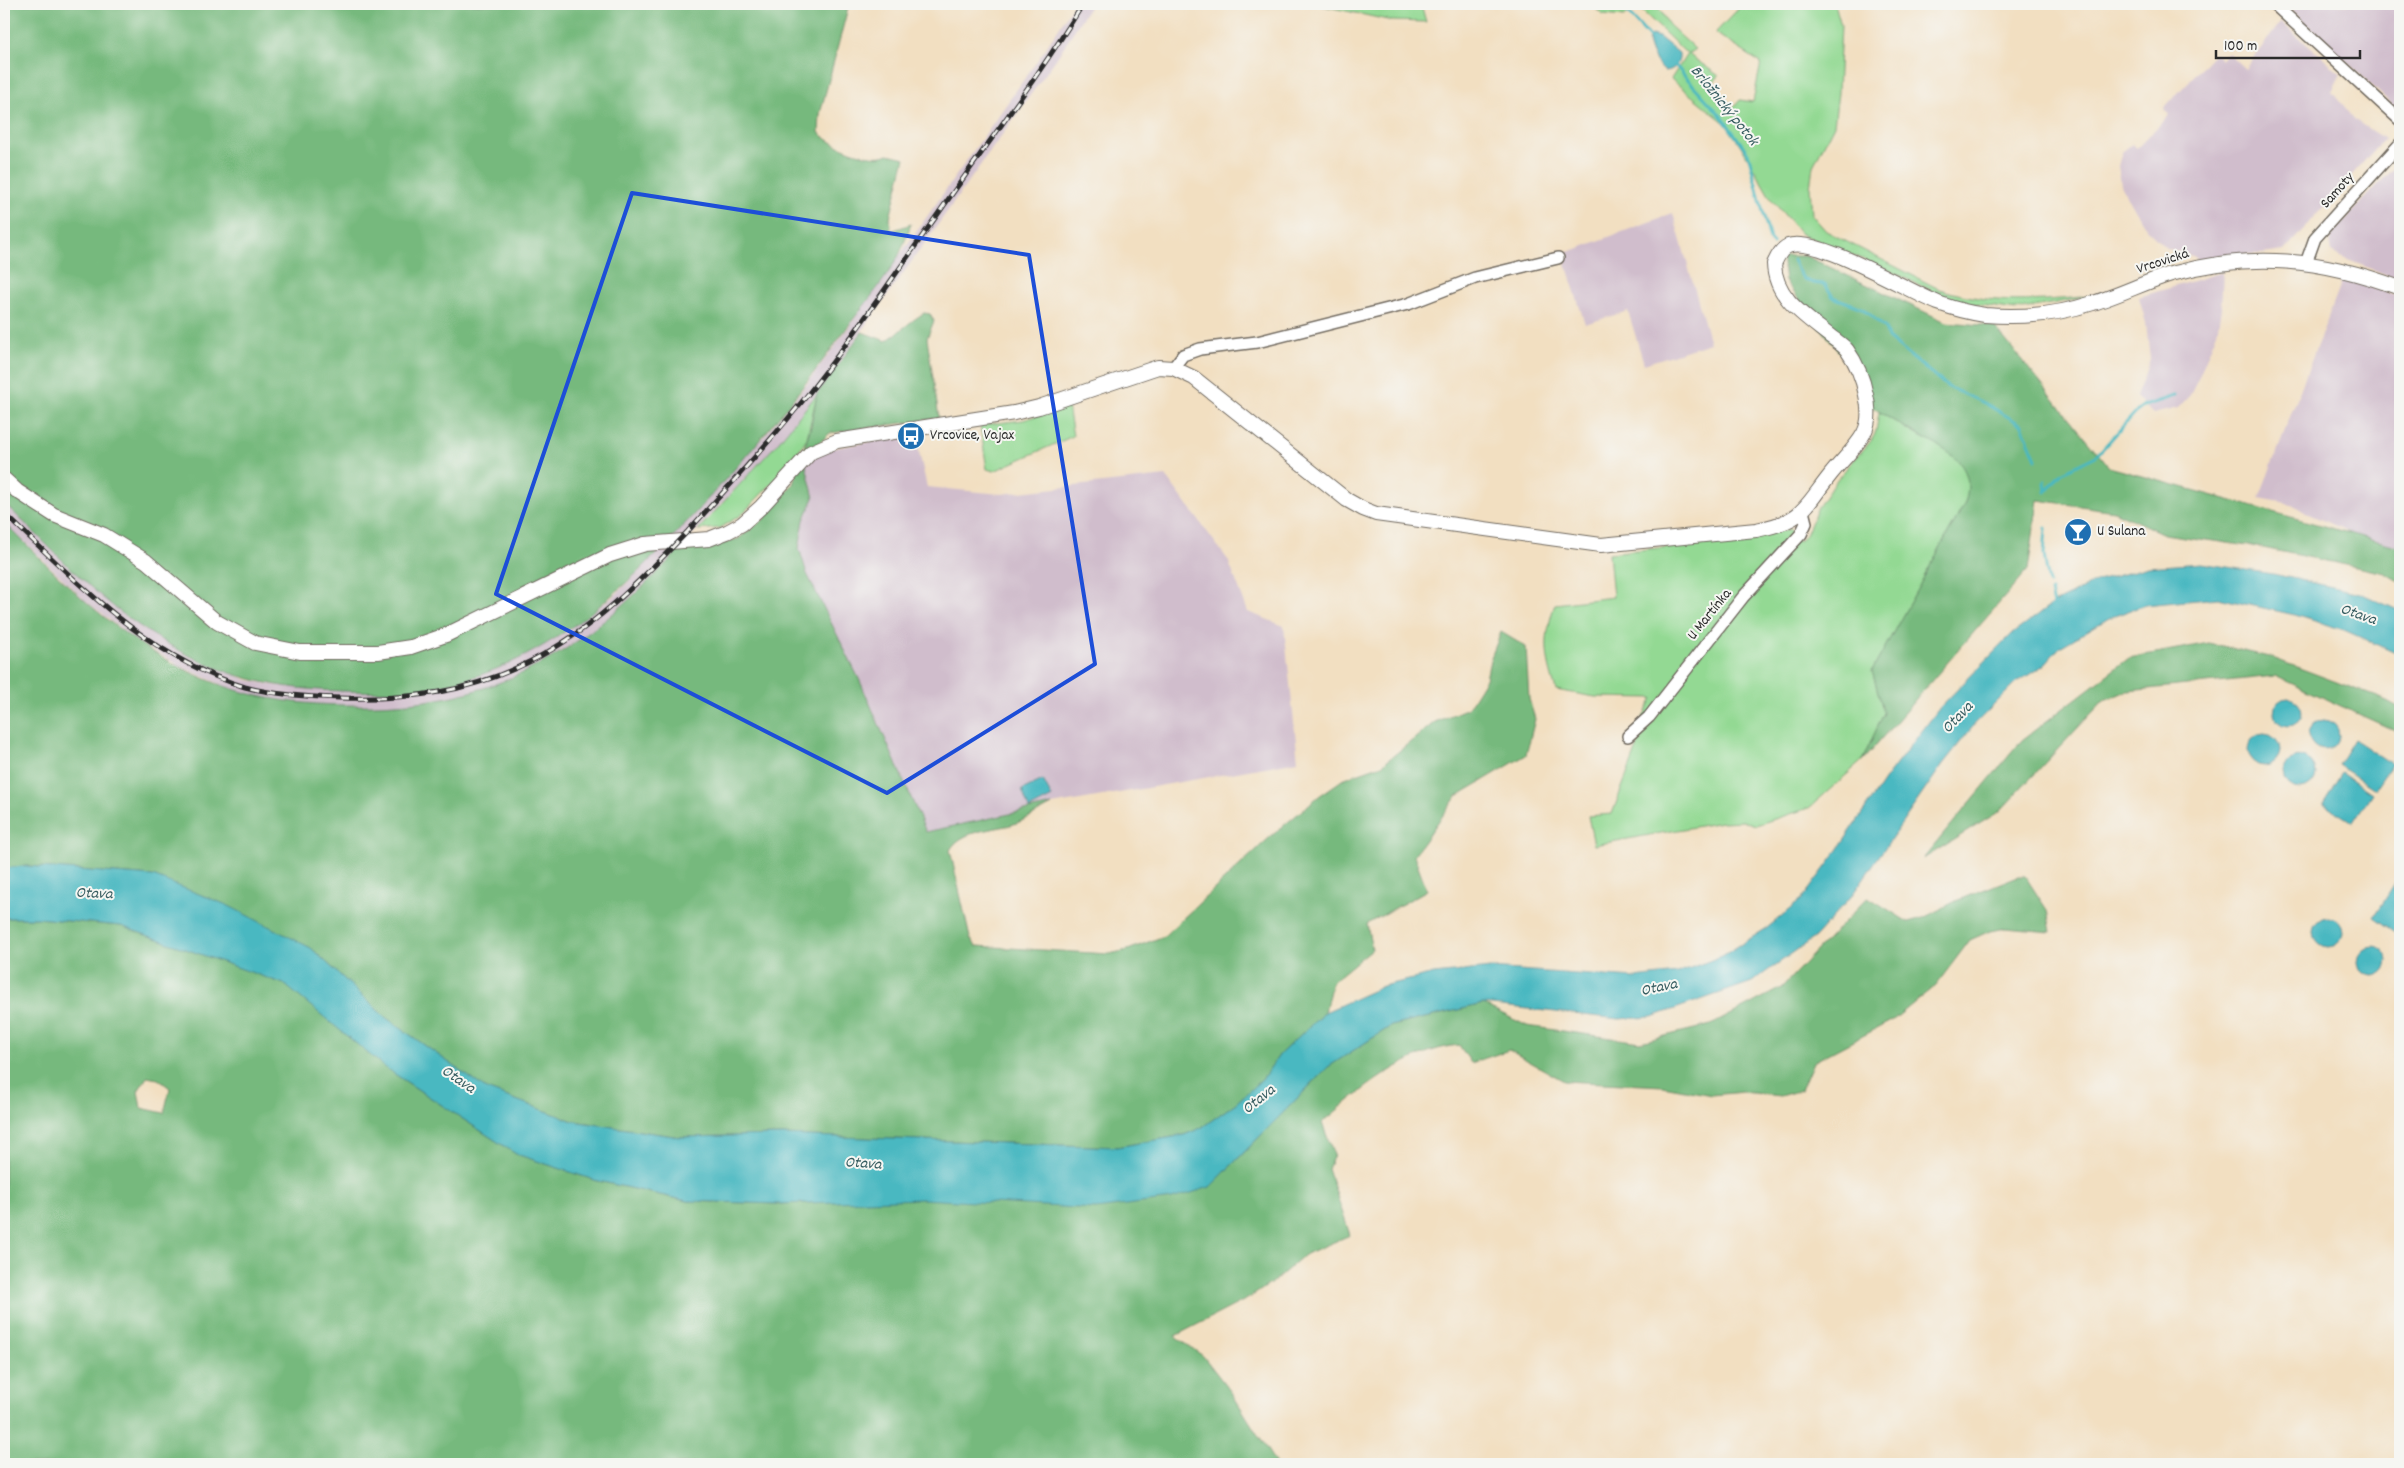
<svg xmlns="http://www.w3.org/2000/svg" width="2404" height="1468" viewBox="0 0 2404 1468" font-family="Dekko,sans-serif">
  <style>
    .industrial { fill: #d0bdcc }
    .green { fill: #93d993; stroke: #5f825f }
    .forest { fill: #76b97d; stroke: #507254; fill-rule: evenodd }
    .water { fill: #49b8c1; stroke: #3a7276 }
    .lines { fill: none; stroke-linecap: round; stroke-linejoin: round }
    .stream { stroke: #49b8c1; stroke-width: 3 }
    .minor-casing { stroke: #716a60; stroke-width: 14 }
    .tertiary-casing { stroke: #716a60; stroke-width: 16 }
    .minor { stroke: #fff; stroke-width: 11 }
    .tertiary { stroke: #fff; stroke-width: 14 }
    .rail-casing { stroke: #2b2b2b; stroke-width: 5 }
    .rail { stroke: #f6f6f2; stroke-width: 3; stroke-dasharray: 9; stroke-linecap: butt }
    .marked { fill: none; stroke: #1d4ed8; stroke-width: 4; stroke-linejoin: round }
    .labels { text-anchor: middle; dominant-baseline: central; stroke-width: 4; stroke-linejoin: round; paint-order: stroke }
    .street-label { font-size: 15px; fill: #2b2b2b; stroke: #f6f6f2 }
    .poi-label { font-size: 15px; fill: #2b2b2b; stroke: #f6f6f2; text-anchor: start }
    .water-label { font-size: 16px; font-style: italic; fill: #365c60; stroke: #f6f6f2 }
  </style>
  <rect width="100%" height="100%" fill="#f6f6f2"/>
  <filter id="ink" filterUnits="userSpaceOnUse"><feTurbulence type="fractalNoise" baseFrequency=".02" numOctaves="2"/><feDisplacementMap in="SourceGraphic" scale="10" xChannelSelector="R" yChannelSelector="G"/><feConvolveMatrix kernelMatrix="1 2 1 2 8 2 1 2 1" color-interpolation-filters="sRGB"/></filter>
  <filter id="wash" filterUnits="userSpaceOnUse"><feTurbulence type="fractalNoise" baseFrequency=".0096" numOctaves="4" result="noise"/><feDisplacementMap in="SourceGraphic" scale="20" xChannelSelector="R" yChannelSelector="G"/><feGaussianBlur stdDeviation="1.12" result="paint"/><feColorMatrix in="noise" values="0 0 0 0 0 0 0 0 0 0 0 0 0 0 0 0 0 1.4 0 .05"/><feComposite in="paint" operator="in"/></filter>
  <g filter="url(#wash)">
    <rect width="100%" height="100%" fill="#f2dfc1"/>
    <path class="industrial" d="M1074 4H1091L1056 59 817 394 776 445 652 578 596 629 536 667 499 684 468 694 434 701 401 705H316L271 700 243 694 182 667 132 638 85 600 4 522V503L94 589 140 626 188 655 247 680 273 685 317 690 400 691 432 687 493 670 556 638 614 596 642 568 765 435 806 385 851 324 1044 51Z
      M2284 4H2400V112L2285 4Z
      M2281 22 2341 74 2332 91 2355 120 2384 139 2284 251 2263 254H2232L2199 262 2196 257 2166 248 2149 232 2130 203 2121 185 2118 166 2122 152 2132 144 2137 148 2169 115 2164 108 2215 53 2222 60 2228 53 2245 69Z
      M2400 161V280L2340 257 2332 252 2330 241 2333 233Z
      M1673 213 1710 343 1644 364 1628 311 1585 324 1563 254Z
      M2223 272 2221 309 2217 332 2198 379 2190 395 2178 408 2153 414 2136 397 2150 359 2146 323 2139 297Z
      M2343 278 2400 296V552L2354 536 2341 528 2306 513 2292 504 2259 498Z
      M915 434 927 487 1001 494 1166 476 1228 560 1248 612 1284 626 1298 761 1052 805 926 832 859 679 807 574 799 548 804 520 813 498 804 458 811 452Z"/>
    <path class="green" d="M1303 4H1421L1426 22 1392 21 1319 5Z
      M1590 4H1656L1669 25 1695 49 1688 54 1719 76 1710 86 1734 107 1740 100 1753 102 1761 63 1715 33 1743 4H1835L1841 25 1838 93 1834 125 1813 166 1810 187 1812 215 1826 231 1939 289C1993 306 2039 301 2094 296L2017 310 1953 301 1882 267 1801 234 1771 199 1741 146 1725 123 1671 79 1687 54 1637 6 1624 17 1603 15Z
      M817 394 807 438 789 466 741 515 720 528 698 530 776 445Z
      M1068 406 1073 436 994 471 987 469 980 425 1023 420Z
      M1879 412C1891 419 1903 427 1915 434 1945 449 1979 463 1965 503L1872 671 1884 713 1862 761 1809 808 1756 825 1743 821 1722 822 1594 845 1588 816 1612 814 1642 735 1640 723 1653 698 1595 697 1556 690C1545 656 1543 639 1555 604L1613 597 1609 553 1747 539 1789 529 1799 541 1806 535 1818 507 1838 478 1871 441 1876 432Z"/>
    <path class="forest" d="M4 4H849L820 114 819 132C829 145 873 163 888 154L905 158 890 218 891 231 911 224C907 235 903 247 898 257 884 282 863 306 846 329 808 382 768 432 724 481 644 570 556 667 432 687 403 692 373 692 343 691 263 689 211 673 144 629 91 594 49 545 4 503Z
      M1782 256H1806L1946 322 1994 326 2109 467 2400 547V582L2385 573 2263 548 2164 534 2114 511 2038 500 2028 570 1862 761 1884 713 1872 671 1965 503C1979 461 1942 449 1913 432 1896 423 1880 412 1864 402L1856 374 1785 281Z
      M924 313 930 314 934 321 927 338 939 418 830 433 804 458 814 498 804 520 799 548 807 574 859 679 926 832 1052 805C1041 811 1029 818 1017 823 995 831 963 828 950 850L970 938 976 946 1109 954 1128 950 1164 936 1269 838 1319 796 1345 778 1382 765 1435 722 1468 708 1486 679 1490 660 1501 632 1526 647 1529 699 1535 719 1526 755 1457 796 1414 855 1427 890 1367 924 1372 949 1332 982 1325 1012 1280 1054 1263 1078 1236 1103 1201 1128 1184 1135 1117 1147 782 1135 680 1137 573 1121 486 1089 385 1017 311 948 153 876 27 866 4 868V522C52 570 101 622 160 656 222 692 273 704 345 705 498 709 580 655 682 547L715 544 738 539 763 520 793 484 811 426 817 394 862 332 886 341C900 332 910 321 924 313Z
      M2209 643 2270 657 2387 701 2400 708V733L2275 676 2128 691 2104 700 2000 811 1923 859 2022 740 2129 658Z
      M2018 876H2025L2047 910 2051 932 2005 928 1990 931 1970 940 1936 985 1893 1020 1813 1062 1801 1090 1780 1096 1743 1092 1712 1095 1663 1086 1564 1081 1509 1050 1471 1063 1459 1045C1407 1050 1360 1091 1322 1123L1334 1155 1328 1169 1350 1235 1304 1255 1276 1280 1249 1298 1175 1336 1203 1356 1231 1392 1276 1464H4V918H38L121 926 285 984 387 1069 516 1154 594 1180 687 1201 778 1204 1210 1187 1328 1067 1391 1026 1483 1004 1527 1026 1640 1042 1711 1025 1781 988 1868 897 1908 922 1923 918 1958 900ZM147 1077 158 1079 170 1088 164 1113 141 1108 138 1091Z"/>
    <path class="water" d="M1651 35 1659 37 1679 53C1680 63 1675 71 1664 71 1656 64 1650 51 1648 41Z
      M2201 563 2273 574 2360 593 2400 611V655L2344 630 2295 615 2218 598 2145 605 2109 618 2060 647 2044 665 2016 683 1975 724 1943 764 1850 898 1815 937 1752 982 1652 1017 1619 1019 1483 1004 1391 1026 1328 1067 1210 1187 1172 1199 1096 1209 922 1199 778 1204 687 1201 594 1180 516 1154 387 1069 284 984 121 926 38 918H4V868L27 866 153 876 227 905 311 948 385 1017 486 1089 573 1121 680 1137 782 1135 1117 1147 1184 1135 1201 1128 1236 1103 1263 1078 1280 1054 1325 1012 1383 986 1434 974 1490 968 1635 978 1677 973 1722 956 1767 928 1802 899 1836 853 1885 779 1941 706 2012 634 2054 603 2098 581 2148 567Z
      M2274 712a14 14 0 1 1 28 0a14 14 0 1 1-28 0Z
      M2309 735a15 15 0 1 1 30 0a15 15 0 1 1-30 0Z
      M2248 750a16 16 0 1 1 32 0a16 16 0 1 1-32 0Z
      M2354 739 2392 764 2375 789 2338 765Z
      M2284 773a16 16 0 1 1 32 0a16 16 0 1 1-32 0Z
      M2342 773 2372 793 2353 822 2323 803Z
      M1043 780 1052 797 1029 809 1022 790Z
      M2400 876V935L2374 917Z
      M2313 932a15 15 0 1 1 30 0a15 15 0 1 1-30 0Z
      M2358 961a15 15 0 1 1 30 0a15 15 0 1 1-30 0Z"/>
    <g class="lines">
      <path class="stream" d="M1620 4 1651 39
        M1674 64 1722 117 1748 153 1770 240 1773 244
        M1793 260C1801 278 1804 284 1825 284L1833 297 1862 308 1885 328 1888 338 1948 387 1986 404 2022 425 2036 459
        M2045 481 2046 491
        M2046 492 2061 473 2096 456 2135 413 2144 406 2174 396
        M2046 528 2044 555 2049 583
        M2051 591 2054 605"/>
    </g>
  </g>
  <g filter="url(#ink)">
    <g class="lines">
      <g class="minor-casing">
        <path id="minor" d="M2274 4 2400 120
          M2306 263 2315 238 2400 144
          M1173 368 1183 355 1200 349 1257 342 1408 304 1475 278 1558 258
          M1628 736 1649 717 1743 597 1801 534 1806 523 1803 511"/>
      </g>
      <g class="tertiary-casing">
        <path id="tertiary" d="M4 479 17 491 54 515 104 535 146 561 217 622 255 643 300 652H378L411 647 446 635 610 555 645 544 709 539 727 532 742 524 761 507 811 452 837 441 1014 413 1039 407 1158 367 1173 368 1194 378 1347 500 1363 509 1376 514 1601 545 1756 530C1804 521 1803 509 1831 474 1842 460 1856 448 1864 433 1870 421 1869 407 1866 395 1863 379 1857 364 1847 350 1843 345 1835 340 1830 336 1805 316 1775 298 1774 264 1777 257 1781 249 1788 246 1816 235 1908 291 1938 303 1952 308 1970 313 1985 315 2021 318 2060 314 2093 303 2120 295 2145 282 2171 274 2253 251 2322 259 2400 288"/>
      </g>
      <use href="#minor" class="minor"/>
      <use href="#tertiary" class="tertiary"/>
      <g class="rail-casing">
        <path id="rail" d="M4 513C77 581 145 657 245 687 275 695 308 697 339 698 409 700 468 693 531 661 593 630 640 581 688 531 729 486 771 441 809 393 853 338 892 278 933 221 983 149 1037 79 1083 4"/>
      </g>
      <use href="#rail" class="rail"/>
    </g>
  </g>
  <path class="marked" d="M632 193 1029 255 1095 664 887 793 496 594Z"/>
  <defs>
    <g id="bus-disc" transform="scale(1.4375)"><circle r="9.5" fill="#1f6fb2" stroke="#f6f6f2"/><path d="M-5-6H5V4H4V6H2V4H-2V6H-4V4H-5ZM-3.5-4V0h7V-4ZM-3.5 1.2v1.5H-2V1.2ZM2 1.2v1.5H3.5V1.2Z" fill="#fff"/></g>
    <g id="bar-disc" transform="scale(1.4375)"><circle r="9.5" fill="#1f6fb2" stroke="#f6f6f2"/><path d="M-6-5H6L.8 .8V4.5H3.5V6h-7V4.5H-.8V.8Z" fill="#fff"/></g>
  </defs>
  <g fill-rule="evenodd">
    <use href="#bus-disc" x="911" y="436"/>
    <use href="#bar-disc" x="2078" y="532"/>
  </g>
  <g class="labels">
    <g class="street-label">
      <text transform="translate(2338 191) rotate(-48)">Samoty</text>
      <text transform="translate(2163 262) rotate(-18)">Vrcovická</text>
      <text transform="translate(1710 615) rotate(-51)">U Martínka</text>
    </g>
    <g class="poi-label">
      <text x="930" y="436">Vrcovice, Vajax</text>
      <text x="2097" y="532">U Sulana</text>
    </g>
    <g class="water-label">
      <text transform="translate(1724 106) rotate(51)">Brložnický potok</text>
      <text transform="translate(2358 615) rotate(19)">Otava</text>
      <text transform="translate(1958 718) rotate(-46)">Otava</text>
      <text transform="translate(94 894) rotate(2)">Otava</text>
      <text transform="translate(1659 988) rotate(-12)">Otava</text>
      <text transform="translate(458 1080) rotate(34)">Otava</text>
      <text transform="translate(1259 1100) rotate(-39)">Otava</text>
      <text transform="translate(863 1164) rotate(4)">Otava</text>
    </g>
  </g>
  <rect width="2404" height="1468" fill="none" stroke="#f6f6f2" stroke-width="20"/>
  <path d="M2216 50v8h144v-8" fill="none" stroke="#2b2b2b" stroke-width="2.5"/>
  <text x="2224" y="50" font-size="15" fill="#2b2b2b" stroke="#f6f6f2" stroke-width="4" paint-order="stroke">100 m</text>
</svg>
